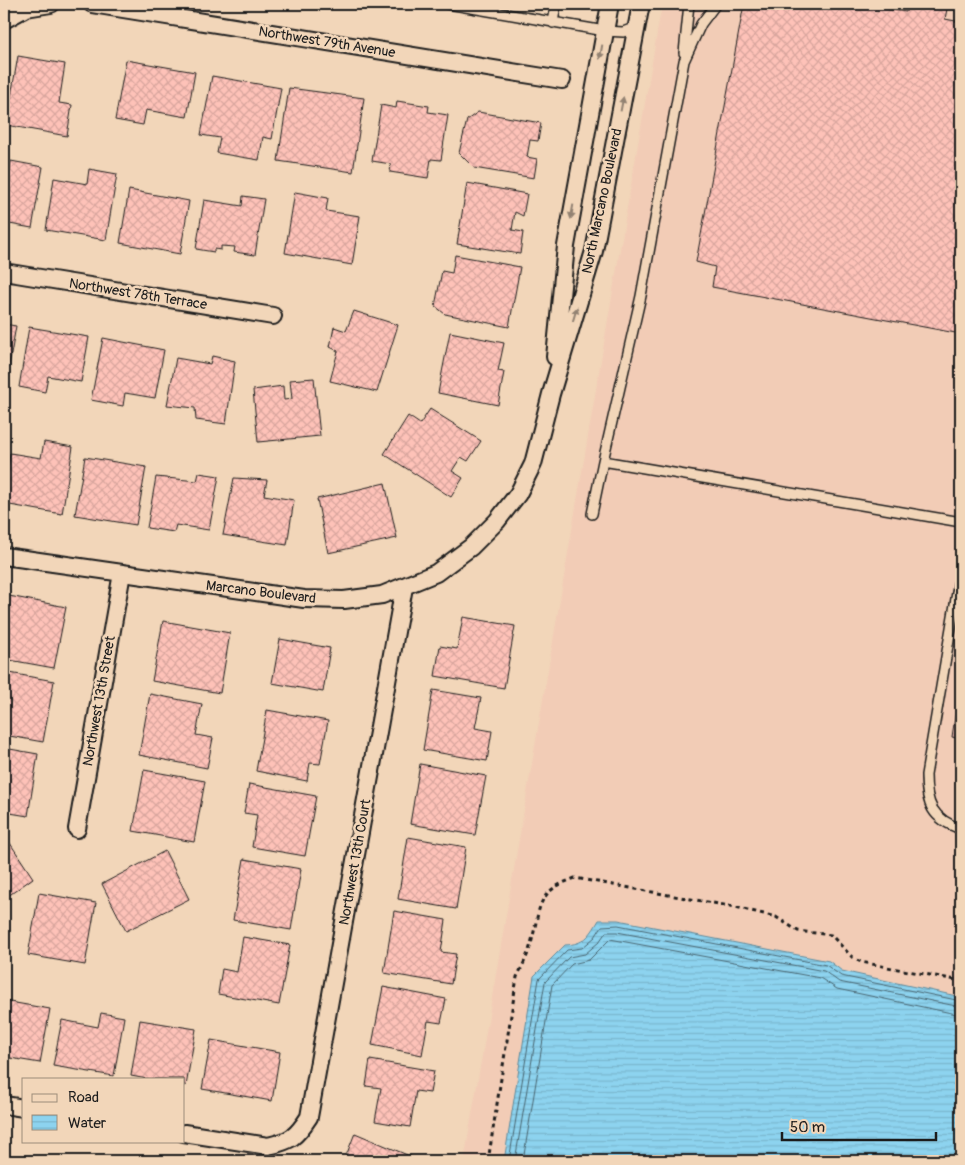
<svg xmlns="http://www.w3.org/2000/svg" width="965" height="1165" viewBox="0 0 965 1165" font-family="Pangolin,sans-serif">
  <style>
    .built { fill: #f2ccb6 }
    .water { fill: url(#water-rules); stroke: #608a9b }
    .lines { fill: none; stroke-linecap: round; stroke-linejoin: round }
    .shore { stroke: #496570; stroke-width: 1 }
    .building { fill: url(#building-cross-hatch); stroke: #1c1c1c }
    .lane-casing { stroke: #1c1c1c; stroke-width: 12 }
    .street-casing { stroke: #1c1c1c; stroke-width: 20 }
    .path { stroke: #1c1c1c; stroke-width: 3; stroke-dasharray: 4 4; stroke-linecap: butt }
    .lane { stroke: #f2d6b9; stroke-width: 9 }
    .street { stroke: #f2d6b9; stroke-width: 16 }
    .oneway { fill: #928272 }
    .labels { text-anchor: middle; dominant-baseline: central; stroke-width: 5; stroke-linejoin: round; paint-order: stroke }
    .street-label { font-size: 14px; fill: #1c1c1c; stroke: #f2d6b9 }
  </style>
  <defs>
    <pattern id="water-rules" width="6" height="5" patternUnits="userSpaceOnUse" patternTransform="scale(1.25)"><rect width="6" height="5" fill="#8dd3ef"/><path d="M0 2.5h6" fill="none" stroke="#79b5cc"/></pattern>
    <pattern id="building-cross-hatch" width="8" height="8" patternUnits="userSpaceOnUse" patternTransform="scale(1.25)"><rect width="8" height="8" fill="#fec2b8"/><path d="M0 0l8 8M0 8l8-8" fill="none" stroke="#d9a69e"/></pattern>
  </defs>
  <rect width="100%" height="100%" fill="#f2d6b9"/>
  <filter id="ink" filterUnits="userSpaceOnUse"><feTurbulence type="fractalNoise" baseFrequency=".02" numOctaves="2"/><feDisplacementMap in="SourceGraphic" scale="10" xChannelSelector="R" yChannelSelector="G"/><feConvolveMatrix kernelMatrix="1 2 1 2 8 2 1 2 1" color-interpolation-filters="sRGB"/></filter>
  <g filter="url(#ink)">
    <path class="built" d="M662 4H961V1161H464Z"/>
    <path class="water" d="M599 920H618L829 961 842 971 961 997V1161H504L534 976 565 945C584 944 589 937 599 920Z"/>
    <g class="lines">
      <path class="shore" d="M509 1161 539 979 567 950 582 948 595 937 602 926 618 925 826 965 841 976 961 1001
        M515 1161 545 982 569 957 585 954 599 942 606 932H617L824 971 839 982 961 1007
        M523 1161 552 985 572 964 589 960 610 939 820 978 837 989 961 1015"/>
    </g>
    <path class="building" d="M744 4H857L906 12 907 4H948L945 19 961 22V334L712 287 715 267 696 262Z
      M18 56 65 64 59 103 72 105 67 136 6 125Z
      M126 60 195 72 187 117 146 110 143 125 115 120Z
      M212 76 281 88 272 139 263 137 259 160 217 153 220 138 201 135Z
      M289 88 364 98 353 172 278 161Z
      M397 101 429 106 428 112 448 115 441 160 431 159 428 178 390 172 391 164 372 161 381 105 396 108Z
      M478 112 541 123 538 141 530 140 527 157 537 159 534 178 474 168 459 153 467 120Z
      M11 161 43 167 32 228 4 223V173L9 174Z
      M89 169 117 174 106 240 46 230 54 178 87 184Z
      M467 183 527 194 523 216 515 212 512 230 523 232 520 254 457 244Z
      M129 190 189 201 180 254 120 243Z
      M295 192 328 198 326 211 360 216 352 265 285 253Z
      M243 196 264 199 255 255 234 252 235 247 221 246V250L214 249V252L196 249 204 200 242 206Z
      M455 255 520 267 509 327 445 314 435 306 442 271 452 273Z
      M354 311 398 325 377 392 330 381 338 351 330 347 334 327 346 331Z
      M4 324 16 326 6 383H4Z
      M29 327 89 337 81 382 48 376 45 392 19 387Z
      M450 332 504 343 498 371 504 372 498 405 438 393Z
      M103 338 164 350 155 398 125 393 123 406 91 400Z
      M212 356 235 361 226 424 196 420 195 408 167 405 176 358 210 364Z
      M314 378 320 436 258 442 253 390 283 386 284 400 292 399 290 380Z
      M430 409 481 441 468 461 461 457 452 471 463 478 451 497 384 454 408 416 420 424Z
      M44 442 73 447 62 514 4 504 10 453 41 458Z
      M85 457 146 467 136 525 75 515Z
      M199 473 219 476 209 530 176 525 174 532 147 528 156 477 197 481Z
      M234 478 267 480 264 495 294 500 287 545 223 535Z
      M385 483 397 538 328 553 317 499Z
      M9 596 66 607 54 668 4 659V626Z
      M463 617 515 626 504 688 435 676 440 646 457 649Z
      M163 621 230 633 220 693 152 681Z
      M280 639 330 648 323 692 272 683Z
      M4 672 54 681 43 742 4 735Z
      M961 678V739L952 737Z
      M433 690 481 698 475 728 492 731 487 761 423 750Z
      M150 694 202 704 196 735 213 738 207 768 139 755Z
      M267 710 328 721 320 764 310 763 307 781 256 771Z
      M4 748 38 754 28 816 4 812Z
      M420 764 486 776 475 835 410 824Z
      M144 770 205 781 194 842 133 831Z
      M249 784 316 796 305 856 252 847 257 815 244 813Z
      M4 834 33 878 4 899Z
      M408 837 466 847 456 909 398 899Z
      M165 851 189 899 126 931 102 884Z
      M244 859 301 869 291 930 233 920Z
      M39 893 96 903 85 965 28 955Z
      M394 911 446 920 441 952 456 954 451 984 384 973Z
      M243 937 290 945 279 1005 218 994 222 969 237 972Z
      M383 987 446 999 441 1023 428 1021 422 1055 372 1045Z
      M4 1001 50 1009 40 1063 4 1057Z
      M101 1013 124 1017 114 1076 53 1066 62 1020 98 1027Z
      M140 1020 196 1029 186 1086 184 1085V1079H147L131 1076Z
      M211 1040 280 1052 272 1101 202 1089Z
      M370 1060 434 1071 430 1093 416 1091 410 1127 375 1121 381 1088 366 1086Z
      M355 1133 412 1157 410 1161H344Z
      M4 1157 23 1160V1161H4Z"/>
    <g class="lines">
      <g class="lane-casing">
        <path id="lane" d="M448 4 605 31 623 32 636 27
          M716 4 701 24 684 61 641 296 603 461 961 522
          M553 23 556 4
          M684 53 689 4
          M592 514 603 461
          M961 569 926 775C926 804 932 819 961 829"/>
      </g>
      <g class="street-casing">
        <path id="street" d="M92 4 562 80
          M4 20 26 8 51 4
          M4 272 273 316
          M555 357 566 246 610 4
          M4 556 304 599 344 600 382 595 436 573 471 547 497 521 518 494 533 464 551 394 594 251 641 4
          M77 829 122 573
          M4 1105 24 1108
          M184 1133 268 1146C291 1141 296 1137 309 1117L404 587"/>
      </g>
      <path class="path" d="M488 1161 517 977C523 965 529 953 532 940 541 905 536 892 575 878L735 907 776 917 798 931 831 935 853 958 861 962 961 981"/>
      <use href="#lane" class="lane"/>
      <use href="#street" class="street"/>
    </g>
    <defs><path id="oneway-solid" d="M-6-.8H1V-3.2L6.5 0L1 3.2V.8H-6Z" transform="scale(1.25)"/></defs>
    <g class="oneway">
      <use href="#oneway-solid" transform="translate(601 52) rotate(100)"/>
      <use href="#oneway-solid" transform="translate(622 104) rotate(-79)"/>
      <use href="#oneway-solid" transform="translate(572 212) rotate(100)"/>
      <use href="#oneway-solid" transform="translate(575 314) rotate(-73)"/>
    </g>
  </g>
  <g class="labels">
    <g class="street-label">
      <text transform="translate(327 42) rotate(9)">Northwest 79th Avenue</text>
      <text transform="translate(602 201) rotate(-78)">North Marcano Boulevard</text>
      <text transform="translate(138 294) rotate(9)">Northwest 78th Terrace</text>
      <text transform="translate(261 592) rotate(7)">Marcano Boulevard</text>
      <text transform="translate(99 701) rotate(-80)">Northwest 13th Street</text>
      <text transform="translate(355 862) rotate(-80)">Northwest 13th Court</text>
    </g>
  </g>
  <rect width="965" height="1165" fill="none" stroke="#f2d6b9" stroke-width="20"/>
  <rect x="10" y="10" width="945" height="1145" fill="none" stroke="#1c1c1c" stroke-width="2" filter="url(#ink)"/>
  <rect x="22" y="1078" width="162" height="65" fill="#f2d6b9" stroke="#9c8c7a"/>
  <rect x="32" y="1094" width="25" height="8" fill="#f2d6b9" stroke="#9c8c7a"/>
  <text x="68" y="1102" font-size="15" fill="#1c1c1c">Road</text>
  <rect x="32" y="1115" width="25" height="15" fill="url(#water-rules)" stroke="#9c8c7a"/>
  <text x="68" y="1128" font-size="15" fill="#1c1c1c">Water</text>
  <path d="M782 1132v8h154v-8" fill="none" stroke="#1c1c1c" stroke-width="2.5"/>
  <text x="790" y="1132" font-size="15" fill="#1c1c1c" stroke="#f2d6b9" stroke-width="4" paint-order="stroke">50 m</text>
</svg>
